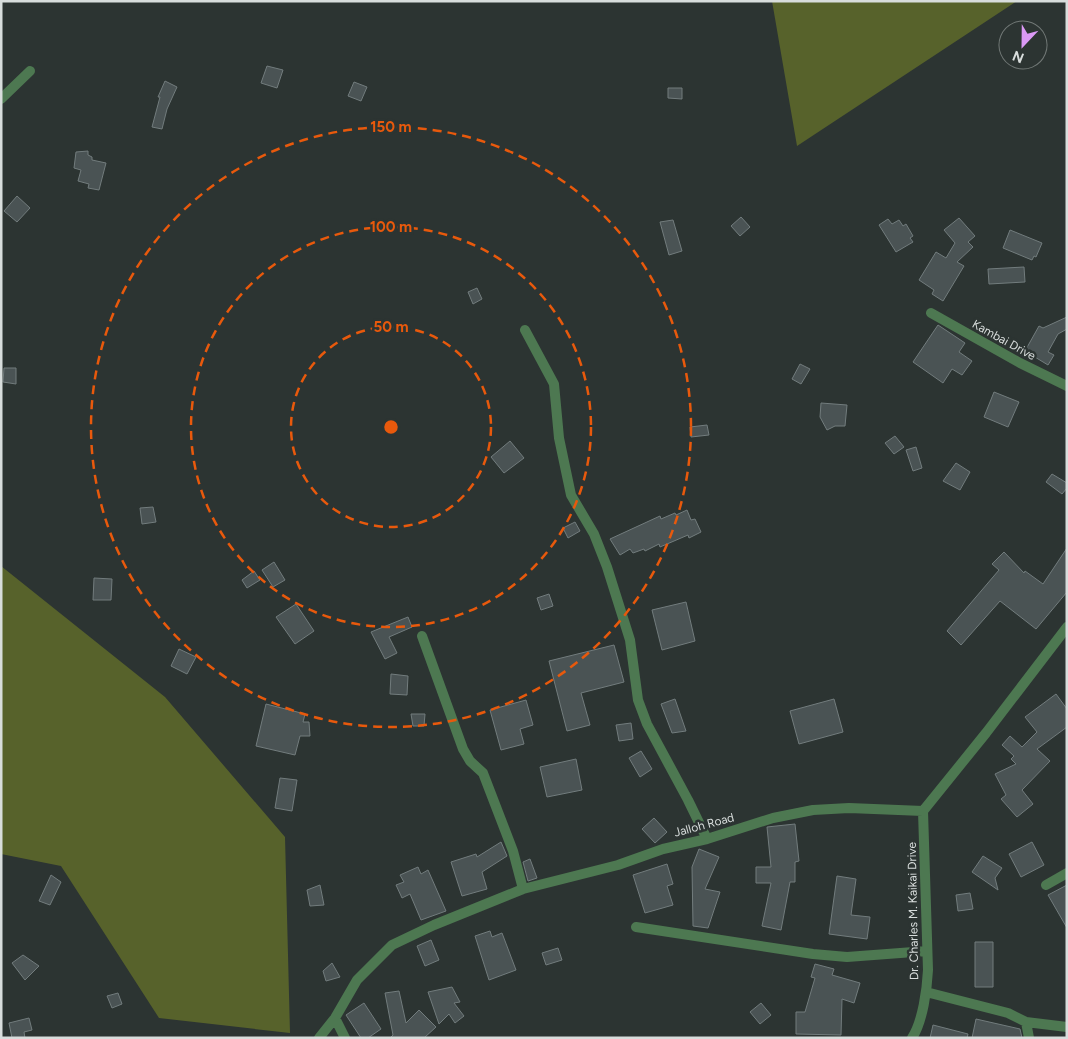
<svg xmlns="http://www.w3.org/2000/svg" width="1068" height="1039" viewBox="0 0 1068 1039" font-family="Figtree,sans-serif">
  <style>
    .green { fill: #57622b }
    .building { fill: #4a5354; stroke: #727c7d }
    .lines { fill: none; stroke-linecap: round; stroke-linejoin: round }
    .minor { stroke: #4d7851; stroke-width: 10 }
    .ring { fill: none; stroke: #e8590c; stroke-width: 2.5; stroke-dasharray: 9 6 }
    .labels { text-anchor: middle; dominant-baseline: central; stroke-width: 5; stroke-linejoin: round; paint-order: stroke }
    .street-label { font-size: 12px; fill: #d8dddc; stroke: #2c3432 }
    .centre { fill: #e8590c; stroke: #2c3432; stroke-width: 2.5 }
    .ring-label { font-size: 15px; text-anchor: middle; font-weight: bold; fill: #e8590c; stroke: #2c3432; stroke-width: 5; stroke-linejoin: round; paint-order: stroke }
  </style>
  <rect width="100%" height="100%" fill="#2c3432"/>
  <path class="green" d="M772 1H1017L797 146Z
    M1 566 165 697 285 837 290 1033 159 1018 61 866 1 854Z"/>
  <path class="building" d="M267 66 283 70 277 88 261 83Z
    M165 81 177 87 167 109 162 129 152 127 160 97H158Z
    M354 82 367 87 361 101 348 96Z
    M668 88H682V99L668 98Z
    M88 151V155L92 157V160L106 163 99 190 88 188 89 184 78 181 81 170 74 168 76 152Z
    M17 196 30 208 17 222 4 211Z
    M741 217 750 227 740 236 731 226Z
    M959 218 975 236 968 242 973 247 957 262 964 266 943 301 932 294 934 290 919 280 936 252 946 258 955 243 944 230Z
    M888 219 892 224 899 220 903 226 906 224 913 236 910 238 913 242 896 252 879 225Z
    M673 220 682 251 669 255 660 222Z
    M1010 230 1042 243 1036 257 1034 256 1032 260 1003 248Z
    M1024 267 1025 282 989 284 988 269Z
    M477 288 482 299 473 304 468 292Z
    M1067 317V329L1058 334 1048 352 1054 355 1048 365 1025 351 1039 326 1043 328Z
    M938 325 965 343 959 352 972 361 962 375 952 369 943 383 913 362Z
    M800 364 810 369 801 384 792 379Z
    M4 368H16V384L3 382Z
    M994 392 1019 402 1008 427 984 417Z
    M821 403 847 405 845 426H835L827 430 820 417Z
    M707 425 709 435 691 437 690 427Z
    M895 436 904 447 894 454 885 443Z
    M510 441 524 458 504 473 491 457Z
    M916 447 922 468 913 471 906 450Z
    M956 463 970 472 960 490 943 481Z
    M1052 474 1067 483V488L1062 494 1046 482Z
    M153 507 156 522 142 524 140 508Z
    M687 510 691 520 695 519 701 532 689 538 688 535 660 547 659 544 645 551 644 549 633 553 630 549 620 555 610 539 660 516 661 519 675 513 676 515Z
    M575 522 580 531 568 538 563 528Z
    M1067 548V592L1036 629 1000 601 961 645 947 631 999 570 992 564 1004 552 1024 573 1025 571 1043 584Z
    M274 562 285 580 273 587 262 570Z
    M254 571 260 580 247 588 242 580Z
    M94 578 112 579 111 600H93Z
    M549 594 553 606 541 610 537 598Z
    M686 602 695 641 662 650 652 610Z
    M296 604 314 631 295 644 276 617Z
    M408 617 412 627 389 637 397 653 385 659 371 632Z
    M614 645 624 682 581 693 590 725 567 731 549 661Z
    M179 649 196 657 187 674 171 666Z
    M391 674 408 676 407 695 390 694Z
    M1056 694 1067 709V727L1037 749 1050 761 1022 790 1033 804 1017 817 1001 799 1006 795 995 774 1016 764 1011 759 1014 756 1002 745 1010 736 1022 747 1037 732 1025 717Z
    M675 699 686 731 672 733 661 704Z
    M834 699 843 732 799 744 790 711Z
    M526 700 533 725 520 729 524 744 501 750 490 710Z
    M266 704 305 714 303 722H309L310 736H300L295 755 256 746Z
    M411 714H425L424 726H413Z
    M631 723 633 739 619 741 616 725Z
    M641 751 652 769 640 777 629 758Z
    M576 759 582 790 547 797 540 767Z
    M280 778 297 780 292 811 275 808Z
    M654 818 667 832 655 843 642 829Z
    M795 824 799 861 795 862V882H790L781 930 762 926 771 883H756V867H771L767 827Z
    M501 842 507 856 482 872 487 889 462 896 451 862 476 854 477 857Z
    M1032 842 1044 865 1021 877 1009 854Z
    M699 849 719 857 705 889 720 892 708 928 693 926 692 867Z
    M983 856 1002 868 995 878 998 890 972 872Z
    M530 859 537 878 528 881 523 862Z
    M667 864 673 884 667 886 673 905 645 913 633 875Z
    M418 867 421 874 428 870 446 911 421 920 410 894 402 898 396 885 404 882 400 875Z
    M51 875 61 882 50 905 39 901Z
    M837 876 856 879 851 915 870 917 867 939 829 934Z
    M320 885 324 905 310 906 307 890Z
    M1067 885V928L1048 895Z
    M970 893 973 909 958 911 956 895Z
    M490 931 492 937 502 933 516 970 489 980 475 936Z
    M431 940 439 960 425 966 417 946Z
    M975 942H993V987H975Z
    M558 948 562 960 546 965 542 953Z
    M23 955 39 966 25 980 12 963Z
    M332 963 340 977 326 981 323 971Z
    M815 964 834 969 832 975 860 983 854 1003 842 999 841 1035 796 1034V1012H805L815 978 811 977Z
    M452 987 460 1002 454 1003 464 1016 455 1023 449 1014 439 1024 428 992Z
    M399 991 406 1023 419 1010 436 1027 424 1038H390L393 1035 385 993Z
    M118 993 122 1004 112 1008 107 996Z
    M364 1003 381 1029 368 1038H361L346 1015Z
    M761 1003 771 1015 760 1024 750 1012Z
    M29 1018 32 1030 24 1032 25 1038H12L9 1023Z
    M976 1019 1020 1029 1022 1038H972Z
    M933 1025 968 1034 967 1038H930Z"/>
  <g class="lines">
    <path class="minor" d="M1 99 30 71
      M931 313 1020 363 1067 386
      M525 330 554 384 559 438 571 495 594 534 607 567 630 640 638 700 647 724 688 800 707 839
      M422 636 463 749 470 761 483 773 513 851 523 889
      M923 811 986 733 1067 627
      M1046 885 1067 873
      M636 927 813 954 847 957 927 951
      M926 992 1008 1013 1026 1022 1067 1027
      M335 1018 345 1038
      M1026 1022 1029 1038
      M319 1038 335 1018 357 980 392 945 434 925 523 889 618 865 663 849 707 839 773 818 813 810 849 808 923 811
      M912 1038C923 1021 927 989 928 970L923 811"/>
  </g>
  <g class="ring">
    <circle cx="391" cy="427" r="100"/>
    <circle cx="391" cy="427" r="200"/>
    <circle cx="391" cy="427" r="300"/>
  </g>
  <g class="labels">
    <g class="street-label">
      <text transform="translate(1004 340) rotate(29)">Kambai Drive</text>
      <text transform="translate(704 825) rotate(-15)">Jalloh Road</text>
      <text transform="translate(913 911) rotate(-91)">Dr. Charles M. Kaikai Drive</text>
    </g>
  </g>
  <circle cx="391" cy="427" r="8" class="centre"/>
  <g class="ring-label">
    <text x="391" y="132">150 m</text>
    <text x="391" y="232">100 m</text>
    <text x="391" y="332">50 m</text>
  </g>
  <rect width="1068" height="1039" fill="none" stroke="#d8dddc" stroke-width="5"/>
  <g transform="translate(1023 45) rotate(202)"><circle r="24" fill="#2c3432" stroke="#717876"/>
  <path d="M0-4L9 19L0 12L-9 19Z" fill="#db99f5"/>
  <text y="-8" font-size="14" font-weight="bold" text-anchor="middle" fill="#d8dddc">N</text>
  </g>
</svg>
